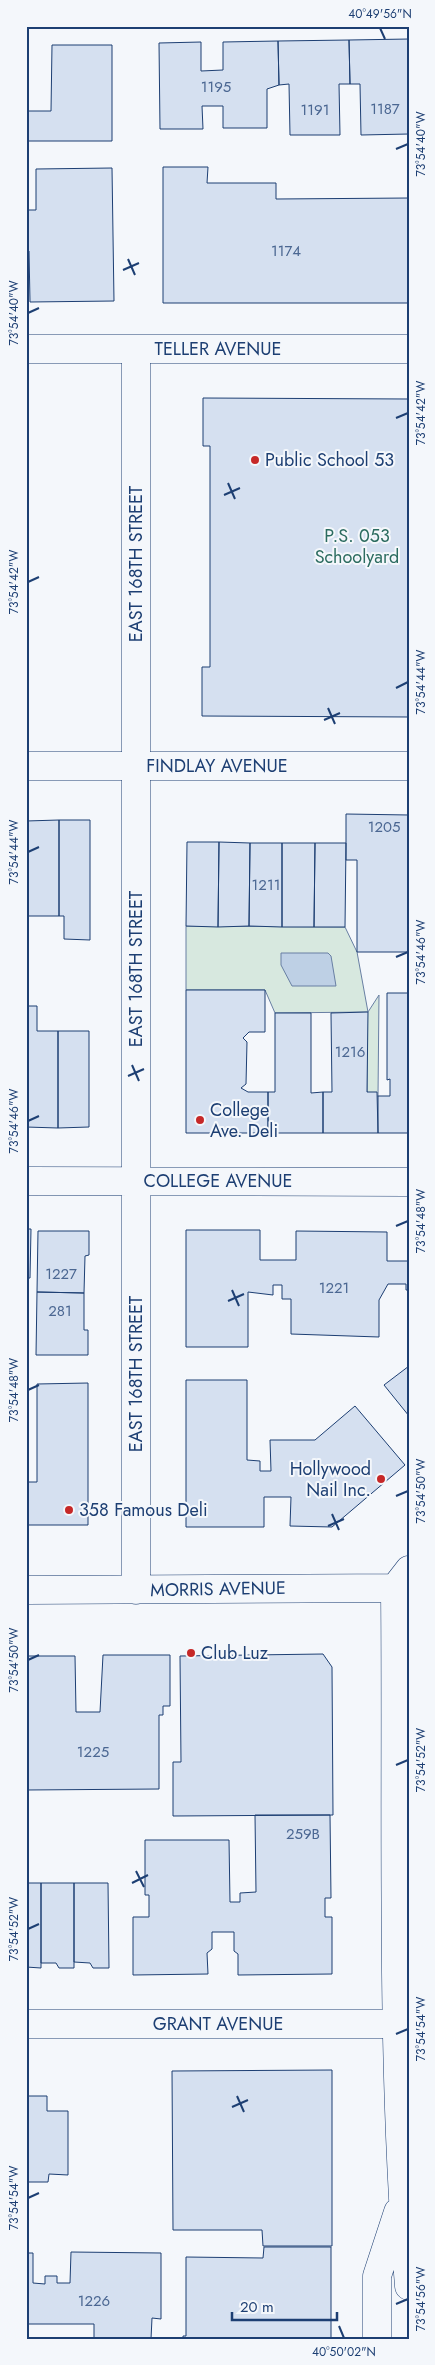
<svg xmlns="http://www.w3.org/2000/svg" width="435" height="2365" viewBox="0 0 435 2365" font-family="Jost,sans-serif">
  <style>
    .green { fill: #d7e8df; stroke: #687fa3 }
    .water { fill: #bed0e5; stroke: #687fa3 }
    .building { fill: #d5e0f0; stroke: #1d3f73 }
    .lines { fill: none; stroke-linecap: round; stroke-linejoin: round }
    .minor-casing { stroke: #1d3f73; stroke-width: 29 }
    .minor { stroke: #f4f7fb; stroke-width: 28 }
    .ticks { fill: none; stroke: #1d3f73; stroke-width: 2 }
    .poi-dot { fill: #c62828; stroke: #f4f7fb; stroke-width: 2 }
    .labels { text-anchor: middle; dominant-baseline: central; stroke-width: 4; stroke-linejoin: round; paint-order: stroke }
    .number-label { font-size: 15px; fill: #4b6792 }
    .street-label { font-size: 18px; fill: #1d3f73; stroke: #f4f7fb }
    .poi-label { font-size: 18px; fill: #1d3f73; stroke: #f4f7fb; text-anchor: start }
    .park-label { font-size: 18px; fill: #2c6c60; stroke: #f4f7fb }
    .neatline { fill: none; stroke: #1d3f73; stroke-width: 2 }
    .ticks-label { font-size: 12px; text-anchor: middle; fill: #1d3f73 }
  </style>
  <rect width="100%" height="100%" fill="#f4f7fb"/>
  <path class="green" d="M186 926 345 927 357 952 368 1012 379 995 378 1096 367 1092V1012L275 1013 265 990H186Z"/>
  <path class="water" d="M281 953H328L331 956 336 986H292L281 965Z"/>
  <path class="building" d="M409 39V134L361 135 360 84H350L349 40Z
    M349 40 350 84H339L340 135H290L289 84 279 85 278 41Z
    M278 41 279 85 267 89V128H223V106H202L203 129H160L159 43 201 42V71L223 70V42Z
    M52 45H112V141H26V111H51Z
    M163 167H208L207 183H276V199L409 198V303H163Z
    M112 168 114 301 30 302 29 251H26V210H36V169Z
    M203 398 409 399V717L202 716V667H210V446H203Z
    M26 419H28L27 524H26Z
    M26 594H27V698H26Z
    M346 814 409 815V952H357V860H346Z
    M59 820H90V940L64 939V916H59Z
    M59 820V916H27L26 821Z
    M187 842H219L218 927 186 926Z
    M219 842 250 843 249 926 218 927Z
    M250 843H282V927L249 926Z
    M282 843H315L314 927H282Z
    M315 843H346L345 927H314Z
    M186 990H265V1032H249L243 1038 247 1042 246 1084 241 1088 248 1092H268V1133H186Z
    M387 993H409V1133H378V1096H390V1079L387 1080Z
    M26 1006H37V1031H58V1128L26 1127Z
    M368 1012 367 1092H377L378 1133H323V1092H332L331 1013Z
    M275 1013H311V1093L323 1092V1133H268V1092H275Z
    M58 1031H89V1127L58 1128Z
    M26 1229H31L30 1278H26Z
    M186 1230H260V1260H296V1231L387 1232V1261H409V1290H406V1284H388L379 1300V1337L291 1334V1299H282V1285H273V1295L248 1292V1347H186Z
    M38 1231H89V1255L85 1256 84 1293 37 1292Z
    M37 1292 84 1293V1330H88V1355H36Z
    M409 1366V1416L384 1385Z
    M186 1380H247V1460L260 1461V1471H271L270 1440H315L355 1406 405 1465 332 1527 290 1526 291 1497H264V1527H186Z
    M88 1383V1525H26V1482H37V1384Z
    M323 1654 332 1667 333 1815 173 1816V1762H181L180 1656Z
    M103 1655H170V1706H163V1715H159V1789L26 1790V1656H75L76 1712H100Z
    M255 1815H330L331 1898H325V1917H332V1974L238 1975V1954L234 1951V1932H212V1949L207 1953 208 1974 133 1975V1917H149V1895H145V1840H229L230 1902H240V1893L256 1892Z
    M26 1883H41V1968L26 1967Z
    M41 1883H74V1968H59L56 1963H41Z
    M74 1883H108L109 1968H93L90 1963 74 1962Z
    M332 2070V2246H263L262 2230H173L172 2071Z
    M26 2096H47V2111H68V2175L49 2174 48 2182H26Z
    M264 2247H331V2339H183V2336H186V2257L263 2258Z
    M71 2252 161 2253V2319L152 2318 151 2339H94V2324H26V2253H33V2283L45 2284V2276H57V2283H70Z"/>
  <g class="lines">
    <g class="minor-casing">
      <path id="minor" d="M26 349H409
        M136 349V1590
        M26 766H409
        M26 1181 409 1182
        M409 1570 395 1588C397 1820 390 2054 409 2286
        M26 1590 409 1588
        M26 2024H409
        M377 2339V2276L398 2212"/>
    </g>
    <use href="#minor" class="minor"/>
  </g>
  <path class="ticks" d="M380 28 385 39M396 149 408 144M128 259 135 275M123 270 139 263M28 313 39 308M396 418 408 413M228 483 235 499M224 495 240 488M28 582 39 577M396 688 408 682M328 708 335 724M324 720 340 713M28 852 39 847M396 957 408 952M132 1065 139 1081M128 1076 144 1069M28 1121 39 1116M396 1226 408 1221M232 1290 239 1306M228 1301 244 1294M28 1390 39 1385M396 1496 408 1491M332 1514 339 1530M328 1526 344 1519M28 1660 39 1655M396 1765 408 1760M136 1871 144 1887M132 1883 148 1875M28 1929 39 1924M396 2034 408 2029M237 2096 244 2112M232 2107 248 2100M28 2198 39 2193M396 2304 408 2299M339 2326 344 2338"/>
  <g class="poi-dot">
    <circle cx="255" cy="460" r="5"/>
    <circle cx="200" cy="1120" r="5"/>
    <circle cx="381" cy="1479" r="5"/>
    <circle cx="69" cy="1510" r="5"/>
    <circle cx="191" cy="1653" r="5"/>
  </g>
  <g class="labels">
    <g class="number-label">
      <text x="216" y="87">1195</text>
      <text x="385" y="109">1187</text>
      <text x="315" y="110">1191</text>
      <text x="286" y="251">1174</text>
      <text x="384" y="827">1205</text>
      <text x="266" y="885">1211</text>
      <text x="350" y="1052">1216</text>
      <text x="61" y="1274">1227</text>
      <text x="334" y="1288">1221</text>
      <text x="60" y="1311">281</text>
      <text x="93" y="1752">1225</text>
      <text x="303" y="1834">259B</text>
      <text x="94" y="2301">1226</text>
    </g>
    <g class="street-label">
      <text x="218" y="349">TELLER AVENUE</text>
      <text transform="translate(136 564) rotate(-90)">EAST 168TH STREET</text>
      <text x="217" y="766">FINDLAY AVENUE</text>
      <text transform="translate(136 969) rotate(-90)">EAST 168TH STREET</text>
      <text x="218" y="1181">COLLEGE AVENUE</text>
      <text transform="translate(136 1374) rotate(-90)">EAST 168TH STREET</text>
      <text transform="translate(218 1589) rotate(-1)">MORRIS AVENUE</text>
      <text x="218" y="2024">GRANT AVENUE</text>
    </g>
    <g class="poi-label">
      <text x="265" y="460">Public School 53</text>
      <text x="210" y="1110">College<tspan x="210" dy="21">Ave. Deli</tspan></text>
      <text x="371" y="1469" text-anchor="end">Hollywood<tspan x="371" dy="21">Nail Inc.</tspan></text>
      <text x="79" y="1510">358 Famous Deli</text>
      <text x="201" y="1653">Club Luz</text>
    </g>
    <g class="park-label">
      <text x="357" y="536">P.S. 053<tspan x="357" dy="21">Schoolyard</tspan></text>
    </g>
  </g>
  <rect width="435" height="2365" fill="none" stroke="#f4f7fb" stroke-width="55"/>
  <path d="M232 2312v8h105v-8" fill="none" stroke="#1d3f73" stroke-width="2.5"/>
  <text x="240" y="2312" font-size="15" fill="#1d3f73" stroke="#f4f7fb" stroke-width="4" paint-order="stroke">20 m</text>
  <rect x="28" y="28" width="380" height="2310" class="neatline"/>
  <g class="ticks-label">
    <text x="380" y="18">40°49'56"N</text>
    <text transform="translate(421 144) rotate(-90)" y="4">73°54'40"W</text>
    <text transform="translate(14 313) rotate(-90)" y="4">73°54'40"W</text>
    <text transform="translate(421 413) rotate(-90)" y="4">73°54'42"W</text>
    <text transform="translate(14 582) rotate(-90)" y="4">73°54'42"W</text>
    <text transform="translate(421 682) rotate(-90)" y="4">73°54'44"W</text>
    <text transform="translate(14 852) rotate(-90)" y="4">73°54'44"W</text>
    <text transform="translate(421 952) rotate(-90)" y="4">73°54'46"W</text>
    <text transform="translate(14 1121) rotate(-90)" y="4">73°54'46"W</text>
    <text transform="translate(421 1221) rotate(-90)" y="4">73°54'48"W</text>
    <text transform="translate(14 1390) rotate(-90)" y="4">73°54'48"W</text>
    <text transform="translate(421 1491) rotate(-90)" y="4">73°54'50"W</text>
    <text transform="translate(14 1660) rotate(-90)" y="4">73°54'50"W</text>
    <text transform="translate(421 1760) rotate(-90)" y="4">73°54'52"W</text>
    <text transform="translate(14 1929) rotate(-90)" y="4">73°54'52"W</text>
    <text transform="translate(421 2029) rotate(-90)" y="4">73°54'54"W</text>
    <text transform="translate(14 2198) rotate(-90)" y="4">73°54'54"W</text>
    <text transform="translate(421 2299) rotate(-90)" y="4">73°54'56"W</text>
    <text x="344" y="2356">40°50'02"N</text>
  </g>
</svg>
